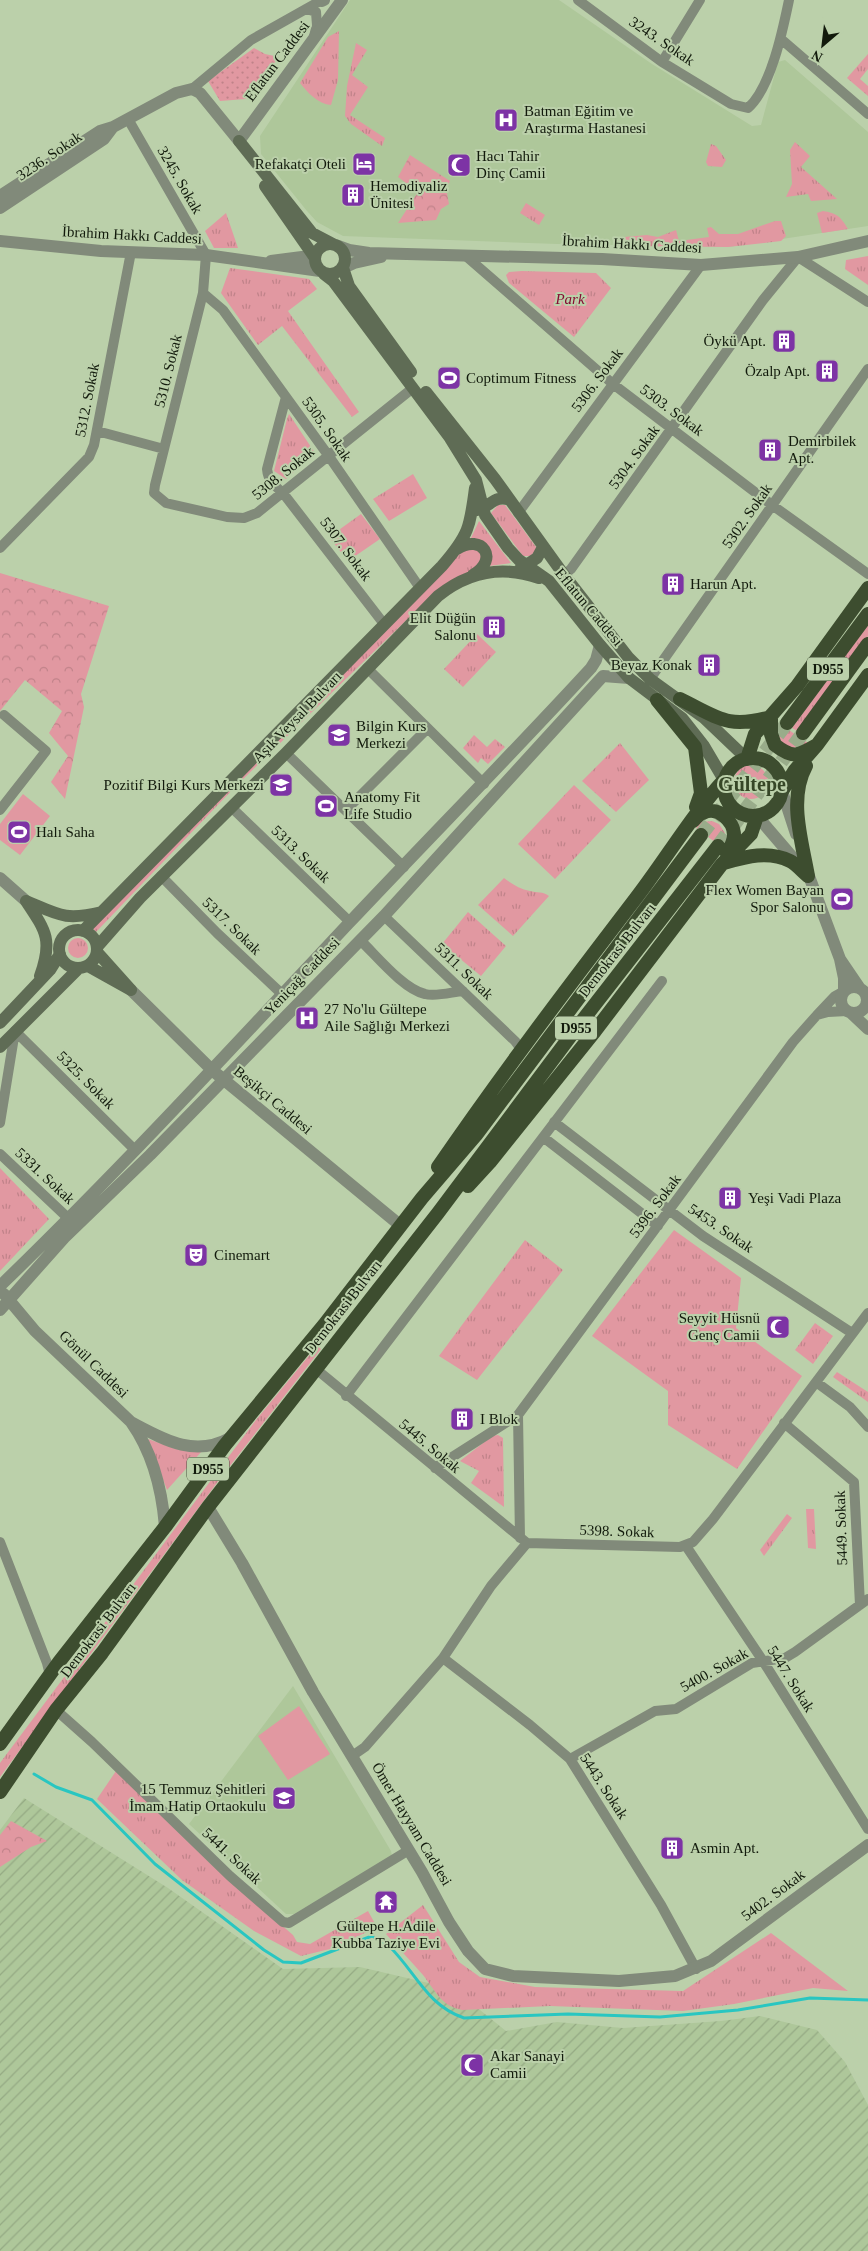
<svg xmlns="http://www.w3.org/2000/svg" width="868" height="2251" viewBox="0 0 868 2251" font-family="Georgia,serif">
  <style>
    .built { fill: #aec79a }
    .industrial { fill: url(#industrial-furrows) }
    .grass { fill: url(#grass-tufts) }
    .forest { fill: url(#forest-crowns) }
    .garden { fill: url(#garden-dots) }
    .pitch { fill: #e198a1 }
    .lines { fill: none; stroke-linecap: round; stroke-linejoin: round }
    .stream { stroke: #29c6c1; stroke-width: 3 }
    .trunk-tunnel { stroke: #99ac8a; stroke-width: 14; stroke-dasharray: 14 7; stroke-linecap: butt }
    .minor { stroke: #818a7a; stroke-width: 10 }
    .tertiary { stroke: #818a7a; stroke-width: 12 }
    .secondary { stroke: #5f6c55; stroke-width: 12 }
    .trunk { stroke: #3d4d2f; stroke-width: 14 }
    .labels { text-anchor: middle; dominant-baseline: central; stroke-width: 4; stroke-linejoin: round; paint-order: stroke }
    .shield { fill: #bbd0aa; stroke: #45513b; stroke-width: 1 }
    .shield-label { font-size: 14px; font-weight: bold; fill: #121a0c }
    .street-label { font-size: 15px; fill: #121a0c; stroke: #bbd0aa }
    .poi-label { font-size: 15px; fill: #121a0c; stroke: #bbd0aa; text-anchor: start }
    .park-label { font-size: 15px; font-style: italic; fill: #850c32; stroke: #bbd0aa }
    .district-label { font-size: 20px; font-weight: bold; fill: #354626; stroke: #bbd0aa }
  </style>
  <defs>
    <pattern id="industrial-furrows" width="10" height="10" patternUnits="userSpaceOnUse" patternTransform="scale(1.25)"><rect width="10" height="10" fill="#aec79a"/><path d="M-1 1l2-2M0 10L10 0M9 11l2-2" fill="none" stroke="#95aa84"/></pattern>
    <pattern id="grass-tufts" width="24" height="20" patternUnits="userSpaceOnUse" patternTransform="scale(1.25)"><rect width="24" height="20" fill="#e198a1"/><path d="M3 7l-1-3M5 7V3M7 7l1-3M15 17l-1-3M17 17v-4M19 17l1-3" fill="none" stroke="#c08289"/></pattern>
    <pattern id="forest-crowns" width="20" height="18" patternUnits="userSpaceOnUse" patternTransform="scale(1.25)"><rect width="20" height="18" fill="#e198a1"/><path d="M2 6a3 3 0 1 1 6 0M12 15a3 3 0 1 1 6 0" fill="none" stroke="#c08289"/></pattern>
    <pattern id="garden-dots" width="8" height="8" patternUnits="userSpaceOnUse" patternTransform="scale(1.25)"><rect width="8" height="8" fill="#e198a1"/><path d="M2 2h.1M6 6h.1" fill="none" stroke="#c08289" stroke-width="1.8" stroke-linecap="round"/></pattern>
  </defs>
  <rect width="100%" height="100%" fill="#bbd0aa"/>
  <path class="built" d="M350 0H559L652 64 752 126 761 125 778 62 785 60 868 132V226L728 247 557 244 343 236 317 222 307 211 261 154 260 136Z
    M293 1686 391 1851 392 1856 294 1914H286L189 1824Z"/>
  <path class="industrial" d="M24 1798 168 1888 283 1969 360 1967 454 1989 506 2031 557 2022 623 2028 721 2021 760 2016 817 2030 845 2062 868 2105V2251H0V1830Z"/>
  <path class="grass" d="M339 31 338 80 331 105C318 104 307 92 300 83L328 37Z
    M356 43 367 50 352 75 368 87 350 115 385 138 382 146 351 124 345 116 347 86Z
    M868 54V69L860 79 868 86V96L847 78Z
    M795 142 810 156 801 167 837 199 811 201 808 194 786 197 792 184 790 150Z
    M711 144 716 146 726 160 722 167 708 166 706 162Z
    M526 203 545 215 539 225 520 213Z
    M823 211C837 213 841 217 848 229L822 233 817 213Z
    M226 213 238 248H214L205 231Z
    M775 221H781L786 236 781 241 728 247 615 246 613 238 647 235 658 237 676 230 679 241 709 237 707 228 711 227 719 234H738Z
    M868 256V285L845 269 846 260Z
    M230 268 309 279 317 289 288 311 359 412 352 417 282 326 258 345 221 293Z
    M522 271 596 273 611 288 574 337 509 283 506 275 509 272Z
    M289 414 315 453 286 479 274 471 287 419Z
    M413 474 427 498 389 521 373 499Z
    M498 505H505L536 547V551L530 556H523L491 513Z
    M361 514 380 539 348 561 329 537Z
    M479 521 511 563 489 566 471 538Z
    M465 548 480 551 482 563 426 601 236 786 96 932 92 928Z
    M868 625V636L797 731 792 728Z
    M477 634 496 652 463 687 444 669Z
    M780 724 808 743 804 747 786 748C780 739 776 734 780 724Z
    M474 735 487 747 495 739 505 747 488 764 481 758 478 763 463 748Z
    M620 743 649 780 616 812 582 781Z
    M734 782a17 17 0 1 1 34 0a17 17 0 1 1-34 0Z
    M574 785 611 820 555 879 518 844Z
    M712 821 719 824 725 833 723 848 696 828 701 822Z
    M504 878C512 884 520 889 530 891 537 893 543 891 549 896L513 936 478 905Z
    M468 912 506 946 481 976 442 944Z
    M68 948a10 10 0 1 1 20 0a10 10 0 1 1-20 0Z
    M0 1168 49 1219 0 1271Z
    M674 1230 741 1278 736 1328 802 1376 737 1469 668 1425V1391L592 1336Z
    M525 1240 563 1270 477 1380 439 1356Z
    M815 1323 833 1336 813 1364 795 1350Z
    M317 1346 321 1349 219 1480 0 1777V1763L256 1420Z
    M837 1372 868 1392V1402L833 1377Z
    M498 1435 503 1438 504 1507 471 1483 479 1471 460 1461 492 1436Z
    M148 1439 176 1449 202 1451 167 1490Z
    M806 1509H814L816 1549 808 1548Z
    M787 1514 792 1518 764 1556 760 1550Z
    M116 1771 211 1864 293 1935 297 1942 310 1944 368 1911 378 1929 367 1932 330 1949 301 1956 254 1931 182 1880 97 1799Z
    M423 1905 459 1962 480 1977 535 1987 683 1991 771 1933 848 1991 813 1988 734 2004 683 2011 550 2006 462 2010C441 2006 435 1990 423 1975 411 1961 398 1948 386 1934Z"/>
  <path class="forest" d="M410 155 450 181 446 188 449 204 441 209 436 220 398 223 418 192 398 177Z
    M0 573 109 606 81 694 84 707 65 799 51 782 68 756 49 733 62 711 25 680 0 711Z
    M11 1821 47 1841 31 1847 0 1867V1835Z"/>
  <path class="garden" d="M254 48 265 54 279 57 246 99 220 101 208 81Z"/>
  <path class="pitch" d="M23 794 50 816 20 855 0 840V824Z
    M299 1706 330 1754 288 1780 258 1736Z"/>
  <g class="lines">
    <path class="stream" d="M34 1774 56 1787 92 1800 155 1864 264 1950 283 1962 301 1963 372 1936C377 1939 384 1942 389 1946 415 1971 427 2006 464 2018L568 2014 660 2017 738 2010 810 1998 868 2000"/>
    <path class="trunk-tunnel" d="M701 835 787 723
      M718 846 803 733"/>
    <path class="minor" d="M578 0 662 62 731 104 748 108C771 88 783 29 789 0
      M307 9 316 12 317 25 314 36
      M781 39 868 114
      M662 62 700 0
      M192 89 251 40 322 0
      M128 119 206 255 203 293 155 485 154 493 166 503 227 517 244 518 257 513 413 388
      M467 257 613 384 772 505 868 574
      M203 293 223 310 328 455 420 588
      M286 397 267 469C268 481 275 486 283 493L384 624
      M97 431 164 449
      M518 513 701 265
      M0 548 89 457 94 445 131 252
      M564 575 571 569 763 300 798 257 868 302
      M367 668 484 784
      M650 679 868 369
      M286 753 404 867
      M231 807 350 922
      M0 810 46 751 4 715
      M346 810 427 729
      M161 876 217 933 283 995
      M384 916 515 1041 521 1049
      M360 940C376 955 403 989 425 994 436 997 452 992 463 991
      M844 991 835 996 817 1015 828 1012 847 1011
      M866 993 868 994
      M866 1006 868 1005
      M15 1031 135 1150
      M554 1122 703 1236 852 1333
      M0 1123 15 1031
      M543 1137 658 1226
      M0 1154 69 1219
      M316 1369 527 1543
      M816 1382 850 1407 868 1427
      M346 1396 662 981
      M518 1415 793 1042 817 1015
      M784 1423 854 1482 860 1605
      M435 1468 518 1415 520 1538
      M0 1542 47 1663 50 1675
      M686 1546 763 1661 868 1829
      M443 1658 530 1725 570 1759 661 1905 696 1969
      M56 1710 92 1742 230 1876 283 1922 289 1923 409 1850
      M352 1756 365 1747 443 1658 491 1586 527 1543 680 1547 693 1542 713 1519 868 1313
      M570 1759 655 1711 676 1709 752 1663 785 1658 795 1652 868 1599"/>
    <path class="tertiary" d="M322 1 324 0
      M113 127 176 93 192 89 200 93 239 141 342 0
      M0 196 100 131 113 127 104 139 0 208
      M0 241 101 251 206 255 320 271
      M338 246 349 250 369 253 602 259 701 265 798 257 868 241
      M271 261 302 257 315 258
      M343 268 354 263 381 257
      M782 791 796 834
      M757 816 800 866
      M806 868 840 959
      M0 878 26 901
      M841 1000a13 13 0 1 1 26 0a13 13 0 1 1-26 0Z
      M131 990 212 1070 401 1226
      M844 991V978L840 959 859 987
      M851 1013 868 1029
      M0 1286C120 1170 234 1046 348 924 429 838 511 755 591 668L596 660 600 645
      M4 1294 35 1331 131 1422
      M0 1310 64 1238 150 1155 384 916 603 676 629 678
      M208 1507 242 1563 313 1692 422 1872 449 1922 468 1951 485 1969 513 1976 619 1981 675 1976 711 1961 868 1845
      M165 1527C162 1489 153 1453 131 1422 163 1439 194 1458 230 1438"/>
    <path class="secondary" d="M239 141 312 233 333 244
      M265 186 315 258
      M315 259a15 15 0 1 1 30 0a15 15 0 1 1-30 0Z
      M343 268 349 286 411 372
      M324 274 333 281 450 438 476 480 485 515 508 548 519 560 549 581 600 645 629 678 682 718 704 746 724 780
      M426 392 495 479 564 575 628 657 650 679 704 718 747 759
      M477 510C490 507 495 494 510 500
      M457 549C482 533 500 559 473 575
      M520 569 537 558 543 547
      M26 901C46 931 53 940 40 976
      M26 901C59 915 65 921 102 912
      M59 949a19 19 0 1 1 38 0a19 19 0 1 1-38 0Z
      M83 931 442 566C469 535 470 527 475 488
      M97 947 140 898 286 753 438 596C468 572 502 565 539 578
      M88 966 131 990 97 952
      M0 1023 50 970 60 954
      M0 1047 79 968"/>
    <path class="trunk" d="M680 699C719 718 727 729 771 717V734L775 745C793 759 798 756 817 745
      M657 700 695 747 701 793 696 807
      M787 723 868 614
      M803 733 868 644
      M724 787a29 29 0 1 1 58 0a29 29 0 1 1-58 0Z
      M747 759 755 734 797 686 868 588
      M806 766C788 799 802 841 808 876
      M782 791 795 770 817 745 868 675
      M693 821C696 818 699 814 703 813 717 805 734 821 734 835 734 842 730 848 727 854
      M724 863C745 857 768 850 790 861 796 864 802 871 808 876
      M438 1167C501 1075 568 987 636 898 666 859 691 816 724 780
      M468 1186 490 1162 595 1031 722 864 751 834 757 816
      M0 1744 59 1662 165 1527 225 1445 324 1325 422 1198 476 1135 701 835
      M0 1792 56 1710 102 1653 208 1507 438 1213 575 1030 718 846"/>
  </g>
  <defs>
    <g id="hospital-square" transform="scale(1.25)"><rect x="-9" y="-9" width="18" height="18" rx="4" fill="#7d33a5" stroke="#bbd0aa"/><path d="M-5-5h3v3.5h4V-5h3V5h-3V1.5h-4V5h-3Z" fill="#fff"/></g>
    <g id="hotel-square" transform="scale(1.25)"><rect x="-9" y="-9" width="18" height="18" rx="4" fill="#7d33a5" stroke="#bbd0aa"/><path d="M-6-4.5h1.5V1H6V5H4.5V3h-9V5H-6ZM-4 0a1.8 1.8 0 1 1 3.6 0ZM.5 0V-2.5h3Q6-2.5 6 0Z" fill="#fff"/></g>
    <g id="mosque-square" transform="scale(1.25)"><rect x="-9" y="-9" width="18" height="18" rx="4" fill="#7d33a5" stroke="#bbd0aa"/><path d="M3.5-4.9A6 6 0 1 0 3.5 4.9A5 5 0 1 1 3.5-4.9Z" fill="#fff"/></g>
    <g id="building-square" transform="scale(1.25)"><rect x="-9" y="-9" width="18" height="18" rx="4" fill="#7d33a5" stroke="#bbd0aa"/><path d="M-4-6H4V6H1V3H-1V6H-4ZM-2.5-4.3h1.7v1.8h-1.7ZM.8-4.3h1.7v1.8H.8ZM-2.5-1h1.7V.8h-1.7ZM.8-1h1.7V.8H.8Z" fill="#fff"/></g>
    <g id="stadium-square" transform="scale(1.25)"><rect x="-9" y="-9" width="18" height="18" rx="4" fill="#7d33a5" stroke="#bbd0aa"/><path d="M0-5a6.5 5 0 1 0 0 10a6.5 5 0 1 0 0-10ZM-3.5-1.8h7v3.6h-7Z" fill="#fff"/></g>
    <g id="school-square" transform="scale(1.25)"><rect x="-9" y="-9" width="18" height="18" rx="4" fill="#7d33a5" stroke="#bbd0aa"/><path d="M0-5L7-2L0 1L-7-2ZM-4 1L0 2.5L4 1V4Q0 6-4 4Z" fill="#fff"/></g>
    <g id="theatre-square" transform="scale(1.25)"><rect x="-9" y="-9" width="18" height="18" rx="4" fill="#7d33a5" stroke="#bbd0aa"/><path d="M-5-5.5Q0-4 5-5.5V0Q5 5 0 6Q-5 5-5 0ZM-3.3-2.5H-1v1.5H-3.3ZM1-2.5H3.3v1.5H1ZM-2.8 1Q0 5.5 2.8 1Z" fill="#fff"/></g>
    <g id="temple-square" transform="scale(1.25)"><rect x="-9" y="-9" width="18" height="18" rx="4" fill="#7d33a5" stroke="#bbd0aa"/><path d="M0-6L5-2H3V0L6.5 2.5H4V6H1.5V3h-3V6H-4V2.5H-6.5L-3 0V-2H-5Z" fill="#fff"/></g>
  </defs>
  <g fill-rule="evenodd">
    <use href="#hospital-square" x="506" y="120"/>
    <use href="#hotel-square" x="364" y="164"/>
    <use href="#mosque-square" x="459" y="165"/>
    <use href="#building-square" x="353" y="195"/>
    <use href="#building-square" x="784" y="341"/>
    <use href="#building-square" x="827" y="371"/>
    <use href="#stadium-square" x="449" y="378"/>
    <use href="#building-square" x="770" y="450"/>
    <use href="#building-square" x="673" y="584"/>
    <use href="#building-square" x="494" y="627"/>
    <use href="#building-square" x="709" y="665"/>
    <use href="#school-square" x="339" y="735"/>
    <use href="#school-square" x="281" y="785"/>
    <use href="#stadium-square" x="326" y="806"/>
    <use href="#stadium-square" x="19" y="832"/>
    <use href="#stadium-square" x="842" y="899"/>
    <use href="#hospital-square" x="307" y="1018"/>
    <use href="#building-square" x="730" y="1198"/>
    <use href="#theatre-square" x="196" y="1255"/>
    <use href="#mosque-square" x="778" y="1327"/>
    <use href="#building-square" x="462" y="1419"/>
    <use href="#school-square" x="284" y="1798"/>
    <use href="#building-square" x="672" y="1848"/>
    <use href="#temple-square" x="386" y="1902"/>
    <use href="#mosque-square" x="472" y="2065"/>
  </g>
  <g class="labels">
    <g class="shield">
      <rect x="807" y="657.5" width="42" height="23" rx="4"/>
      <rect x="555" y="1016.5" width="42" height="23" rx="4"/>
      <rect x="187" y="1457.5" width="42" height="23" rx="4"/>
    </g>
    <g class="shield-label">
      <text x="828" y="669">D955</text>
      <text x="576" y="1028">D955</text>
      <text x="208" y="1469">D955</text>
    </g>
    <g class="street-label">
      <text transform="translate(662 41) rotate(34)">3243. Sokak</text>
      <text transform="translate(277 61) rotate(-53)">Eflatun Caddesi</text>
      <text transform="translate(49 156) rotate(-34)">3236. Sokak</text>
      <text transform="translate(180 180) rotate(60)">3245. Sokak</text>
      <text transform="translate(132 235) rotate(3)">İbrahim Hakkı Caddesi</text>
      <text transform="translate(632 244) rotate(3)">İbrahim Hakkı Caddesi</text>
      <text transform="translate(168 371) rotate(-76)">5310. Sokak</text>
      <text transform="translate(597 380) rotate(-53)">5306. Sokak</text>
      <text transform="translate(87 400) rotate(-79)">5312. Sokak</text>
      <text transform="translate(672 410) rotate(37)">5303. Sokak</text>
      <text transform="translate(327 429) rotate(55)">5305. Sokak</text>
      <text transform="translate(634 457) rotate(-54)">5304. Sokak</text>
      <text transform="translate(283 473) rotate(-39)">5308. Sokak</text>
      <text transform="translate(747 516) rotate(-55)">5302. Sokak</text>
      <text transform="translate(346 549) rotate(53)">5307. Sokak</text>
      <text transform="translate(589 607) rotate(50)">Eflatun Caddesi</text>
      <text transform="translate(297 717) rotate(-46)">Aşık Veysal Bulvarı</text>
      <text transform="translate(301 854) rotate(44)">5313. Sokak</text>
      <text transform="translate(232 926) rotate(44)">5317. Sokak</text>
      <text transform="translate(617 950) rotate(-52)">Demokrasi Bulvarı</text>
      <text transform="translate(464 971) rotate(44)">5311. Sokak</text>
      <text transform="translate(302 976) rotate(-46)">Yeniçağ Caddesi</text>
      <text transform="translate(86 1080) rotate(45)">5325. Sokak</text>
      <text transform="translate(273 1100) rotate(40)">Beşikçi Caddesi</text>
      <text transform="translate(45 1176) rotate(43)">5331. Sokak</text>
      <text transform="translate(655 1206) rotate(-53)">5396. Sokak</text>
      <text transform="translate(721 1228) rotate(34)">5453. Sokak</text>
      <text transform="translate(343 1307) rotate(-52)">Demokrasi Bulvarı</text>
      <text transform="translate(94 1364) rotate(44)">Gönül Caddesi</text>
      <text transform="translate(430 1446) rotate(40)">5445. Sokak</text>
      <text transform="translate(841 1528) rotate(-92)">5449. Sokak</text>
      <text transform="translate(617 1531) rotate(2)">5398. Sokak</text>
      <text transform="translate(98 1630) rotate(-53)">Demokrasi Bulvarı</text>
      <text transform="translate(714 1670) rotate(-29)">5400. Sokak</text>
      <text transform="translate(791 1679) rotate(58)">5447. Sokak</text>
      <text transform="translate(604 1786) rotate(57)">5443. Sokak</text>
      <text transform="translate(412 1824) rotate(59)">Ömer Hayyam Caddesi</text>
      <text transform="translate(232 1856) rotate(43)">5441. Sokak</text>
      <text transform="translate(773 1895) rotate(-37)">5402. Sokak</text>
    </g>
    <g class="poi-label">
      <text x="524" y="111">Batman Eğitim ve<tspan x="524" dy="17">Araştırma Hastanesi</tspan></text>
      <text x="476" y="156">Hacı Tahir<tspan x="476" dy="17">Dinç Camii</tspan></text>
      <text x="346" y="164" text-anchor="end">Refakatçi Oteli</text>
      <text x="370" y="186">Hemodiyaliz<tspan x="370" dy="17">Ünitesi</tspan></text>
      <text x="766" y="341" text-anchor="end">Öykü Apt.</text>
      <text x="810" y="371" text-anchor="end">Özalp Apt.</text>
      <text x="466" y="378">Coptimum Fitness</text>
      <text x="788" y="441">Demirbilek<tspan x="788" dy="17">Apt.</tspan></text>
      <text x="690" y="584">Harun Apt.</text>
      <text x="476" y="618" text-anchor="end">Elit Düğün<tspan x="476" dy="17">Salonu</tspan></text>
      <text x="692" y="665" text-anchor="end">Beyaz Konak</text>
      <text x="356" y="726">Bilgin Kurs<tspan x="356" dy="17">Merkezi</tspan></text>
      <text x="264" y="785" text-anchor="end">Pozitif Bilgi Kurs Merkezi</text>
      <text x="344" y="797">Anatomy Fit<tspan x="344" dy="17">Life Studio</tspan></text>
      <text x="36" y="832">Halı Saha</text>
      <text x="824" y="890" text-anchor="end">Flex Women Bayan<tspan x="824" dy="17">Spor Salonu</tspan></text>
      <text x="324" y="1009">27 No'lu Gültepe<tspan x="324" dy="17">Aile Sağlığı Merkezi</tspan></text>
      <text x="748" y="1198">Yeşi Vadi Plaza</text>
      <text x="214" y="1255">Cinemart</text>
      <text x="760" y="1318" text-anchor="end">Seyyit Hüsnü<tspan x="760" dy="17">Genç Camii</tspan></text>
      <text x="480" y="1419">I Blok</text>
      <text x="266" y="1789" text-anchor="end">15 Temmuz Şehitleri<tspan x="266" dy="17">İmam Hatip Ortaokulu</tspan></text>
      <text x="690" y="1848">Asmin Apt.</text>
      <text x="386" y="1926" text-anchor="middle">Gültepe H.Adile<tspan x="386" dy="17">Kubba Taziye Evi</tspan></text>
      <text x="490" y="2056">Akar Sanayi<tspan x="490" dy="17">Camii</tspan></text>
    </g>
    <g class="park-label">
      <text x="570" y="299">Park</text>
    </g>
    <g class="district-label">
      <text x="752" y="784">Gültepe</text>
    </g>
  </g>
  <g transform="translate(823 45) rotate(208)" stroke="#bbd0aa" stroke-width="4" paint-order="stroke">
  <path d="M0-4L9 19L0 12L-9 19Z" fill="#121a0c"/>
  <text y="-8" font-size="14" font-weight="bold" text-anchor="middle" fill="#121a0c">N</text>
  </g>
</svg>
